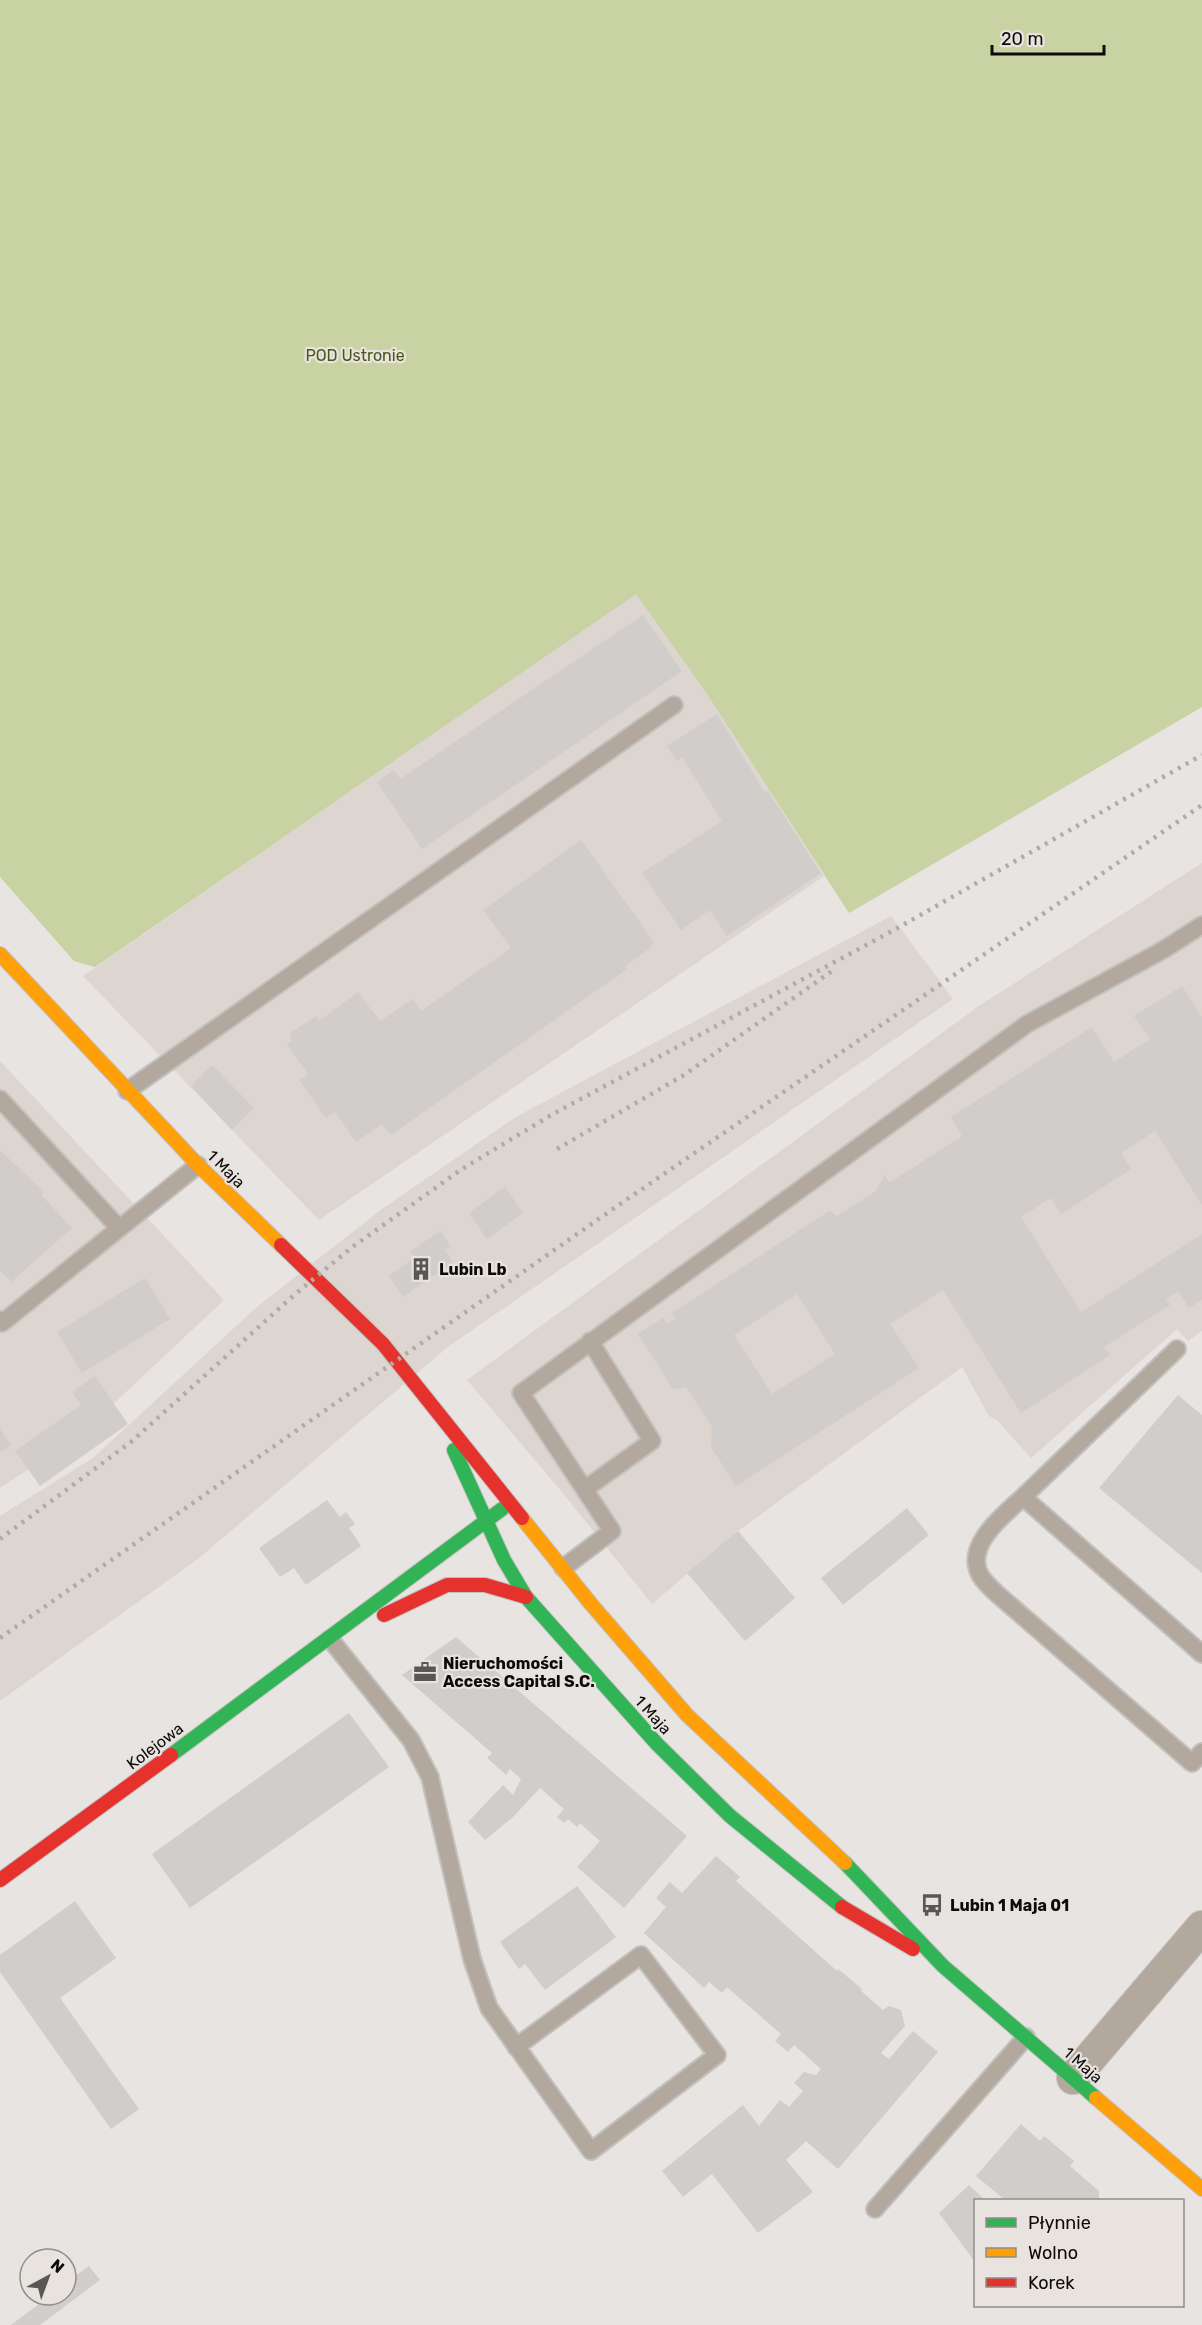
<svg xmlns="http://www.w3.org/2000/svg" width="1202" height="2325" viewBox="0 0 1202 2325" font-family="Rubik,sans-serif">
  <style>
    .built { fill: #ddd5cf }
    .green { fill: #c8d2a3 }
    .building { fill: #d0cdcb; fill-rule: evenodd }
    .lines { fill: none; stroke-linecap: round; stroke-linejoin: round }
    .lane-casing { stroke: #c3c1bf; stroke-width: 20 }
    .street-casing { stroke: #c3c1bf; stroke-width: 34 }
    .fast-casing { stroke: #c3c1bf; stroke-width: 16 }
    .slow-casing { stroke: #c3c1bf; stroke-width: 16 }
    .jam-casing { stroke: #c3c1bf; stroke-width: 16 }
    .lane { stroke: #b3a89e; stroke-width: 16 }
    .street { stroke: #b3a89e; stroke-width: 32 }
    .fast { stroke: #30b455; stroke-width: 14 }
    .slow { stroke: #ff9f0a; stroke-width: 14 }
    .jam { stroke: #e5322d; stroke-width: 14 }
    .rail { stroke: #b1aba5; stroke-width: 4.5; stroke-dasharray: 3 6; stroke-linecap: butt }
    .labels { text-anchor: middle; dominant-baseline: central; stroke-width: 4.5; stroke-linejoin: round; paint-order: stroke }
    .park-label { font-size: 16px; fill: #4a5817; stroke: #e9e3df }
    .street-label { font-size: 16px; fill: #0d0b09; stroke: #e9e3df }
    .poi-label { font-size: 16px; font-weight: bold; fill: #0d0b09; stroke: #e9e3df; text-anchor: start }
  </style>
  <rect width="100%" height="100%" fill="#e7e4e1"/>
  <path class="built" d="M636 593 703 688 824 876 319 1220 83 976Z
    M1202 863V1331L1188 1341 1177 1329 1031 1458 997 1420 989 1416 962 1367 738 1531 652 1604 562 1492 467 1380 979 1006Z
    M891 916 953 999 449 1346 199 1558 0 1701V1516L93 1458 258 1306 382 1209 516 1117Z
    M0 1061 224 1300 78 1437 0 1488Z"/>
  <path class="green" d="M0 0H1202V707L849 913 703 688 636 594 95 967 74 961 0 877Z"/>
  <path class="building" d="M643 615 682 671 422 849 377 782 394 770 400 779Z
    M717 714 765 793 768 791 821 873 727 936 710 910 681 930 642 873 722 821 682 757 677 761 667 746Z
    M581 840 654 942 649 949 625 966 627 969 391 1135 382 1124 356 1142 335 1112 326 1118 299 1080 308 1074 287 1044 292 1040 289 1034 316 1016 319 1021 358 992 380 1021 413 999 421 1011 511 948 483 910Z
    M1182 986 1202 1017V1205L1155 1131 1121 1153 1131 1169 1061 1214 1051 1198 1021 1217 1081 1312 1202 1234V1300L1189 1308 1178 1291 1166 1299 1170 1305 1104 1347 1110 1355 1021 1413 943 1290 890 1324 919 1368 736 1486 711 1447 712 1427 686 1387 673 1389 638 1334 663 1318 668 1323 676 1318 672 1313 829 1211 837 1216 875 1192 885 1175 889 1183 962 1136 951 1117 1092 1027 1114 1062 1150 1039 1134 1016ZM797 1294 835 1354 772 1394 734 1335Z
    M212 1065 254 1108 232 1130 191 1086Z
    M0 1150 44 1192 41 1195 72 1228 11 1282 0 1270Z
    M505 1187 523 1213 487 1239 469 1213Z
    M440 1231 451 1246 445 1250 453 1262 403 1297 389 1276 415 1257 410 1252Z
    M145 1278 170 1319 82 1373 57 1332Z
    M95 1376 128 1424 40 1486 15 1451 81 1405 72 1392Z
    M1178 1395 1202 1415V1573L1099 1488Z
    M0 1429 11 1445 0 1452Z
    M327 1500 340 1517 346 1512 355 1524 349 1528 361 1546 306 1585 294 1568 280 1577 259 1548Z
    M907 1508 929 1535 843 1605 821 1578Z
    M738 1531 795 1598 745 1641 687 1573Z
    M456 1637 687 1836 624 1908 577 1867 600 1841 580 1823 577 1827 568 1819 564 1823 557 1817 564 1809 540 1788 513 1817 485 1840 468 1822 503 1785 513 1795 521 1779 510 1769 506 1775 487 1758 492 1753 402 1675Z
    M349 1713 389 1767 190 1908 152 1854Z
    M716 1856 740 1877 736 1881 837 1971 838 1969 862 1989 860 1990 883 2010 889 2006 901 2010 905 2026 881 2053 889 2059 913 2031 938 2052 838 2169 806 2141 786 2160 813 2192 758 2233 712 2174 683 2197 662 2171 743 2105 759 2126 780 2100 789 2107 803 2091 794 2083 804 2072 816 2075 821 2069 794 2045 788 2052 775 2041 781 2034 727 1987 722 1993 709 1982 704 1988 644 1933 666 1907 656 1898 670 1882 682 1893Z
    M577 1886 616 1937 545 1990 525 1964 519 1969 500 1942Z
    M75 1901 116 1958 60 1998 139 2109 111 2129 0 1972V1955Z
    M1021 2124 1040 2141 1044 2136 1074 2161 1070 2166 1099 2191V2200H1005L976 2176Z
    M969 2185 985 2200H975V2262L939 2213Z
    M89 2266 100 2280 40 2325H11L51 2295H66V2283Z"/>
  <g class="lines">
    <g class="lane-casing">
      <path id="lane" d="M127 1091 674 705
        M0 1099 119 1228
        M0 1320 2 1323 198 1165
        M585 1489 652 1441 590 1341
        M1023 1497 1177 1349
        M563 1568 612 1531 521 1393 1027 1024 1163 950 1202 925
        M330 1639 411 1740 430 1777 472 1959 489 2008 591 2151 717 2055 641 1955 516 2047
        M1202 1654 1023 1497C1004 1515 964 1545 980 1575 984 1582 991 1588 996 1593L1192 1763 1202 1752
        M875 2209 1026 2037"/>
    </g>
    <g class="street-casing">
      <path id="street" d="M1073 2078 1202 1927"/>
    </g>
    <g class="fast-casing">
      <path id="fast" d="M454 1450 504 1560 526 1597 657 1744 730 1816 842 1907
        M171 1755 502 1509
        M845 1863 943 1966 1096 2098"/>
    </g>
    <g class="slow-casing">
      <path id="slow" d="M0 954 198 1165 281 1245
        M522 1518 591 1604 687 1715 845 1863
        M1096 2098 1202 2189"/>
    </g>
    <g class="jam-casing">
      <path id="jam" d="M281 1245 383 1344 522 1518
        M384 1615 447 1585H485L526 1597
        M0 1880 171 1755
        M842 1907 913 1949"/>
    </g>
    <use href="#lane" class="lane"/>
    <use href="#street" class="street"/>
    <use href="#fast" class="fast"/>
    <use href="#slow" class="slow"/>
    <use href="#jam" class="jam"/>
    <path class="rail" d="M557 1149 684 1075 832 971
      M0 1539 131 1442 293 1296 351 1248 462 1169 553 1114 894 930 1202 755
      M0 1638 610 1211 1202 805"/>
  </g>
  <defs>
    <g id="building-bare" transform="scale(1.8)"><path d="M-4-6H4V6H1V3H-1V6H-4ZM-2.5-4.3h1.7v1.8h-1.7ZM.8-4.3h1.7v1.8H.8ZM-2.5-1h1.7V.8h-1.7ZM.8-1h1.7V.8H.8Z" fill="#595755" stroke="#e9e3df" stroke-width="2.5" paint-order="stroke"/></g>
    <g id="office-bare" transform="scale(1.8)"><path d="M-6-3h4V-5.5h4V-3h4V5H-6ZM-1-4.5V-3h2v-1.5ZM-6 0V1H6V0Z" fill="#595755" stroke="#e9e3df" stroke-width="2.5" paint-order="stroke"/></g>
    <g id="bus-bare" transform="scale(1.8)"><path d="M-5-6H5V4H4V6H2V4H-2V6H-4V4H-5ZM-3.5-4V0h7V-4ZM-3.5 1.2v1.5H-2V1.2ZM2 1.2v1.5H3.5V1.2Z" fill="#595755" stroke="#e9e3df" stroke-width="2.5" paint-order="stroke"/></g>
  </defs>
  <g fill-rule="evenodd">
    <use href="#building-bare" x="421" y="1269"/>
    <use href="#office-bare" x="425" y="1672"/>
    <use href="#bus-bare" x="932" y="1905"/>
  </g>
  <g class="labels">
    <g class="park-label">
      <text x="355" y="355">POD Ustronie</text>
    </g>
    <g class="street-label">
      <text transform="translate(226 1169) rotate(45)">1 Maja</text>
      <text transform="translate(653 1715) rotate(48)">1 Maja</text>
      <text transform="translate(155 1746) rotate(-37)">Kolejowa</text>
      <text transform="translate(1083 2065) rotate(41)">1 Maja</text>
    </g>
    <g class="poi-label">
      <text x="439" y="1269">Lubin Lb</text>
      <text x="443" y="1663">Nieruchomości<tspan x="443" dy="18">Access Capital S.C.</tspan></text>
      <text x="950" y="1905">Lubin 1 Maja 01</text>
    </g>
  </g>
  <rect x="974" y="2199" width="210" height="108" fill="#e9e3df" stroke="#918d89" stroke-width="1.5"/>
  <rect x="986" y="2218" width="30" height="9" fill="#30b455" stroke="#918d89" stroke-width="1.5"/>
  <text x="1028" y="2229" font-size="18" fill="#0d0b09">Płynnie</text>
  <rect x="986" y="2248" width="30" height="9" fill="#ff9f0a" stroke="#918d89" stroke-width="1.5"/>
  <text x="1028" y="2259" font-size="18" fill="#0d0b09">Wolno</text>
  <rect x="986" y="2278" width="30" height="9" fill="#e5322d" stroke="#918d89" stroke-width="1.5"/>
  <text x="1028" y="2289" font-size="18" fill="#0d0b09">Korek</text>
  <g transform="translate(48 2277) rotate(41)"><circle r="28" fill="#e9e3df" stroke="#918d89" stroke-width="1.5"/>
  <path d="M0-4.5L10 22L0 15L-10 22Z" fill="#595755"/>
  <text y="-9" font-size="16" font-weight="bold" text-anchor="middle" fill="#0d0b09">N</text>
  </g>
  <path d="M992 45v9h112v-9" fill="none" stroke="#0d0b09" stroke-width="3"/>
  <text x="1001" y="45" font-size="18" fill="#0d0b09" stroke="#e9e3df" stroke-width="4.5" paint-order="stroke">20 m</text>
</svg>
